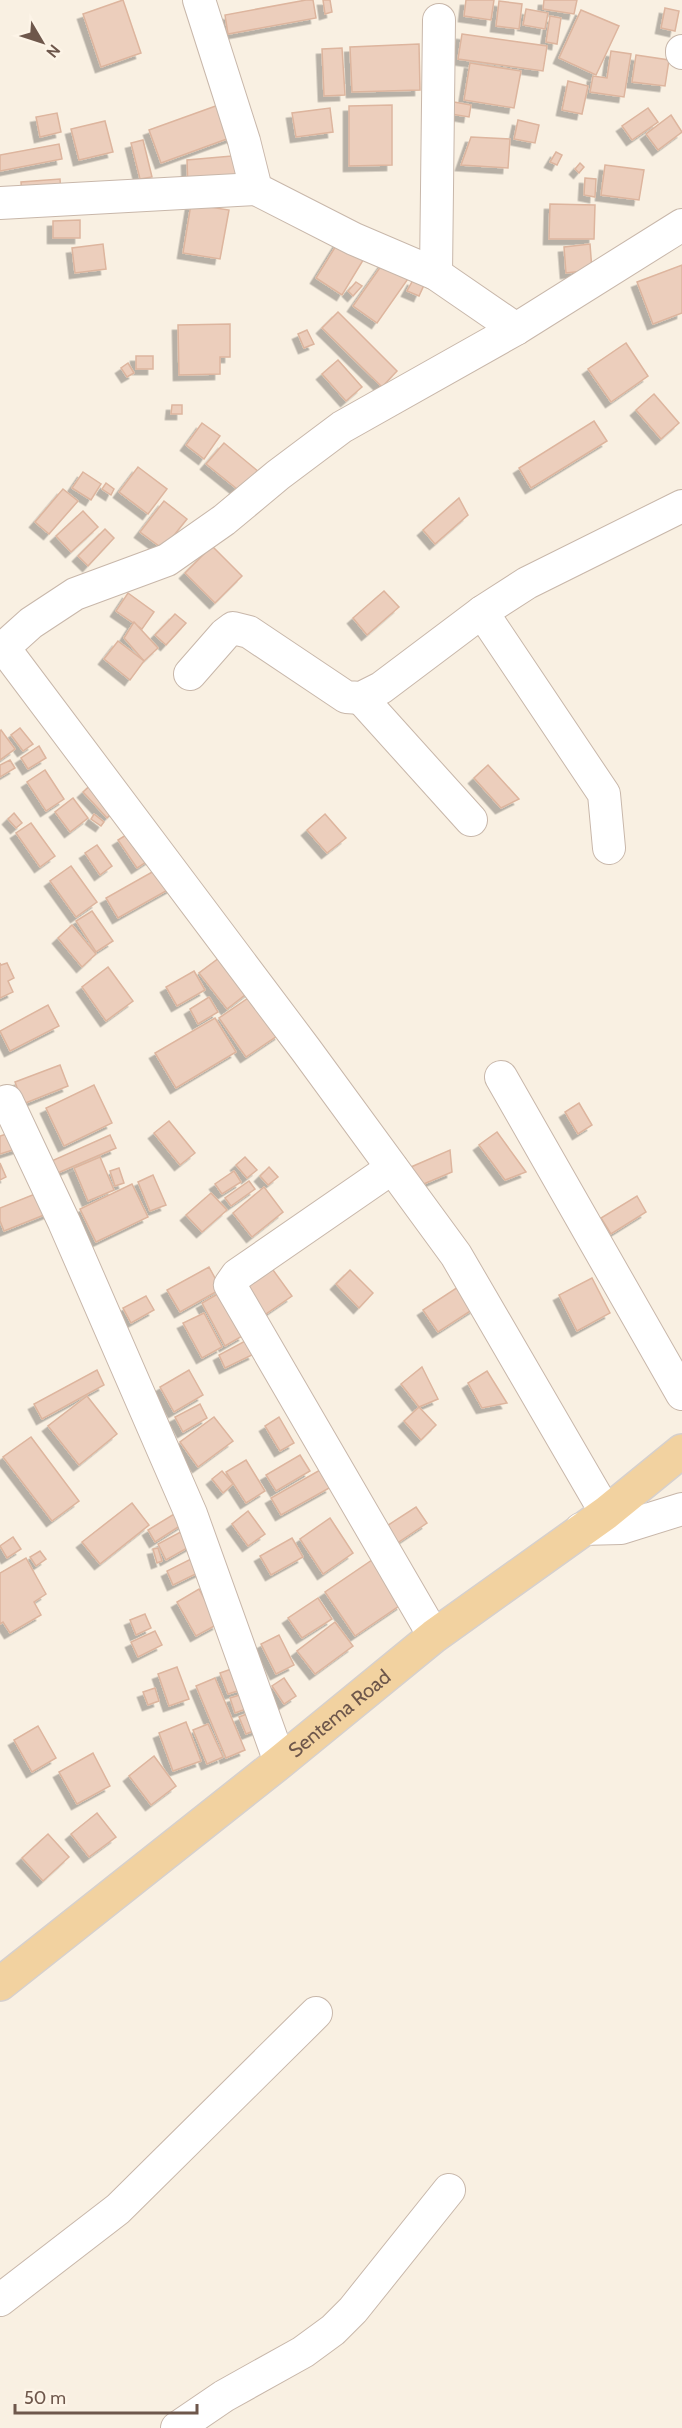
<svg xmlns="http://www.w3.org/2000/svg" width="682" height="2428" font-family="Cabin,sans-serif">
<defs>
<filter id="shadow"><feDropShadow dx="-5.5" dy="5.5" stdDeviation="0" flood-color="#0004"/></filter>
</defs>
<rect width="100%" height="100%" fill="#f9f0e2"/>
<!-- building -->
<g fill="#eccebc" stroke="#ddb59e" stroke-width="1.5" filter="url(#shadow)">
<path d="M123 0 141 53 101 67 83 14Z"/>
<path d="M306 0H313L316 18 228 34 225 15Z"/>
<path d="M323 0H330L332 12 325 14Z"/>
<path d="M466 0H494L491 20 464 16Z"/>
<path d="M544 0H577L574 14 543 9Z"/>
<path d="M499 1 522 4 519 29 496 26Z"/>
<path d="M665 8 679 11 675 31 661 28Z"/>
<path d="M526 9 548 13 545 29 523 25Z"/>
<path d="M581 10 619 26 596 75 559 58Z"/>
<path d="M550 16 561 18 557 44 546 42Z"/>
<path d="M462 34 547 46 543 71 458 59Z"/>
<path d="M419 44 420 90 352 92 350 47Z"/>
<path d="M342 48 345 95 324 96 322 49Z"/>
<path d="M611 51 631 54 624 97 590 92 593 76 607 78Z"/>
<path d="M636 55 669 60 665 86 632 82Z"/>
<path d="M470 63 521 71 514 108 464 100Z"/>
<path d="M568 81 588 86 582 114 562 110Z"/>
<path d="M454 102 471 105 469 117 451 114Z"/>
<path d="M224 103 235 136 161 163 149 130Z"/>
<path d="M392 105V165L349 166V106Z"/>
<path d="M330 108 333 132 296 137 292 113Z"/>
<path d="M648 108 658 122 632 140 622 126Z"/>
<path d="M57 113 61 132 40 137 36 117Z"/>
<path d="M671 115 682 132 658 150 646 134Z"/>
<path d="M518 120 539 125 535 143 514 139Z"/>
<path d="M105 121 113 152 79 160 71 129Z"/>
<path d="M471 137 510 139 508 168 461 165Z"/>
<path d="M143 140 152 177 140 179 131 143Z"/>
<path d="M59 144 62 159 0 171V155Z"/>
<path d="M556 152 562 155 557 165 550 162Z"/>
<path d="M243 155 245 184 188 189 187 160Z"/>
<path d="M580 163 584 167 579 173 575 169Z"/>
<path d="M605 165 644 170 639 200 601 195Z"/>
<path d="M585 178 596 179 595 197 584 195Z"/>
<path d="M60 179 61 193 22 196 21 182Z"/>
<path d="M191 204 229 210 220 259 183 253Z"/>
<path d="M550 204 595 205 594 239H549Z"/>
<path d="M80 220V238H53V221Z"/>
<path d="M339 241 365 257 342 295 316 278Z"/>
<path d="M103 244 106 269 75 273 72 248Z"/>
<path d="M590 244 592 270 566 273 564 247Z"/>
<path d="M386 259 410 276 377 323 353 306Z"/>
<path d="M682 265V313L653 324 637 282Z"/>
<path d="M413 280 424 285 419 296 407 291Z"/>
<path d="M356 282 362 286 353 296 348 291Z"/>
<path d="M338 312 397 371 382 387 322 328Z"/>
<path d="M230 324V357H220V374L179 375 178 325Z"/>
<path d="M307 330 314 344 304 348 298 334Z"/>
<path d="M626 343 648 376 611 402 588 369Z"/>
<rect x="136" y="356" width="17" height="13"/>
<path d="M338 360 362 387 346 401 322 374Z"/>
<path d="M128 363 134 373 127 377 121 368Z"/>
<path d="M654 394 679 423 661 439 636 410Z"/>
<path d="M172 405H182V414H171Z"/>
<path d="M594 421 607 441 531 488 519 468Z"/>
<path d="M202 423 220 436 204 459 186 445Z"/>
<path d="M224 443 259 472 242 493 206 464Z"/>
<path d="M138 467 167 489 148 514 119 492Z"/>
<path d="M83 472 101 484 91 500 72 488Z"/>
<path d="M106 483 114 489 111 495 102 489Z"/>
<path d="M63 489 78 501 49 534 35 522Z"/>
<path d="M459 498 468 515 435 544 423 530Z"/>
<path d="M164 501 187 519 163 549 140 532Z"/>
<path d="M83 511 98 527 71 552 56 536Z"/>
<path d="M105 529 114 538 88 566 78 556Z"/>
<path d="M212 546 242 576 215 603 185 573Z"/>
<path d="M384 591 399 607 367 635 353 618Z"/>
<path d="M128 593 154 612 142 629 116 611Z"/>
<path d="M175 614 186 623 166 645 155 635Z"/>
<path d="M134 622 158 648 144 661 124 638Z"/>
<path d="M118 641 144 661 130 680 104 659Z"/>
<path d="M20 728 33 744 23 751 11 735Z"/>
<path d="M1 730 15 749 0 760V731Z"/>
<path d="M39 746 46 758 28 769 21 758Z"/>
<path d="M10 760 15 768 0 777V765Z"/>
<path d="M488 765 519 799 501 808 474 778Z"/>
<path d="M45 770 64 799 46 811 27 782Z"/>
<path d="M96 780 119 806 107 818 83 792Z"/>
<path d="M73 798 88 818 70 832 55 812Z"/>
<path d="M14 813 22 823 16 828 8 819Z"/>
<path d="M94 814 104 822 101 826 91 819Z"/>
<path d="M325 814 346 838 327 853 307 830Z"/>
<path d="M31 823 55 856 40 867 16 833Z"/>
<path d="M134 830 152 858 137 868 118 840Z"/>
<path d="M97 845 112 866 100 875 85 853Z"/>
<path d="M71 866 97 902 76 917 50 881Z"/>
<path d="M161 867 173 887 118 918 106 898Z"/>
<path d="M92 911 113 941 96 952 76 921Z"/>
<path d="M72 925 96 954 82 967 58 938Z"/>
<path d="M227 952 254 988 227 1009 199 973Z"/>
<path d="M0 963 1 965 7 963 14 978 8 981 13 992 0 998Z"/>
<path d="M108 967 133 1001 106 1021 82 987Z"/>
<path d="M194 971 205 990 177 1006 166 987Z"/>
<path d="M254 994 280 1034 246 1057 219 1018Z"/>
<path d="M209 997 218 1012 198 1024 190 1009Z"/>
<path d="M48 1005 59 1026 10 1051 0 1031Z"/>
<path d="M215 1018 236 1052 176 1088 155 1053Z"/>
<path d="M60 1065 68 1086 23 1104 15 1082Z"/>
<path d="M94 1085 112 1123 64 1146 46 1108Z"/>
<path d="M579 1103 592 1125 578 1134 565 1112Z"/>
<path d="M169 1121 195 1153 180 1165 154 1133Z"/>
<path d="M13 1132 19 1148 0 1154V1136Z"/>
<path d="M497 1132 526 1172 505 1180 479 1145Z"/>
<path d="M110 1135 116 1148 53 1175 47 1163Z"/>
<path d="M450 1150 452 1172 419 1186 411 1167Z"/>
<path d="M100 1157 114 1190 88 1201 74 1168Z"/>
<path d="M245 1157 257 1170 247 1178 236 1165Z"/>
<path d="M0 1163 6 1177 0 1180Z"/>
<path d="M269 1167 278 1177 268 1185 260 1176Z"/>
<path d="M119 1168 124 1183 115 1186 110 1171Z"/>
<path d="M234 1171 241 1182 222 1194 215 1184Z"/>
<path d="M153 1175 166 1205 150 1211 138 1182Z"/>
<path d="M249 1181 255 1189 231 1206 225 1198Z"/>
<path d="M132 1184 148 1217 96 1242 80 1209Z"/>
<path d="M264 1187 283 1212 252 1237 233 1213Z"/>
<path d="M45 1190 54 1211 4 1231 0 1221V1208Z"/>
<path d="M211 1193 227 1210 202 1232 186 1215Z"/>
<path d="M637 1196 646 1212 611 1234 601 1218Z"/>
<path d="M265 1259 292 1296 263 1316 236 1279Z"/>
<path d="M209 1267 221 1289 180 1312 167 1290Z"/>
<path d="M350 1270 373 1293 359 1308 336 1284Z"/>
<path d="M592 1278 610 1313 577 1331 559 1295Z"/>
<path d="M461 1285 475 1308 438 1332 423 1310Z"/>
<path d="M221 1292 244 1335 225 1346 202 1303Z"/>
<path d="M146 1296 154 1310 131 1323 123 1308Z"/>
<path d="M204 1313 222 1347 202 1358 183 1323Z"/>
<path d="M247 1340 254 1354 225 1368 219 1355Z"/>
<path d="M422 1367 438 1399 419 1407 401 1384Z"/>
<path d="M97 1370 104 1385 42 1419 34 1404Z"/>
<path d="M189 1370 203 1395 174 1412 160 1387Z"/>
<path d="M487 1371 507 1403 482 1408 468 1383Z"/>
<path d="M87 1396 117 1434 79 1465 48 1426Z"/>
<path d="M200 1404 207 1418 183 1432 175 1417Z"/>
<path d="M419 1407 436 1425 421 1440 404 1421Z"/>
<path d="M214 1417 233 1441 198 1467 180 1442Z"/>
<path d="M279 1417 294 1443 280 1451 265 1426Z"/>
<path d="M31 1437 79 1501 52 1521 3 1457Z"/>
<path d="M300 1455 310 1471 276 1491 266 1475Z"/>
<path d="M246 1460 265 1491 246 1503 226 1472Z"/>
<path d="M320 1470 331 1487 281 1515 271 1498Z"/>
<path d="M222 1471 233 1484 223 1493 212 1479Z"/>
<path d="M132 1503 149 1525 100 1564 82 1542Z"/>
<path d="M416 1507 427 1523 390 1548 379 1531Z"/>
<path d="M179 1511 186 1522 155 1542 148 1530Z"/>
<path d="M248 1511 265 1534 248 1546 232 1524Z"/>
<path d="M330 1518 353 1553 323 1574 300 1539Z"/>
<path d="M188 1528 196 1543 166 1560 158 1544Z"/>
<path d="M13 1537 21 1549 7 1558 0 1546Z"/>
<path d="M292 1538 303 1557 271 1575 260 1556Z"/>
<path d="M158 1548 162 1561 157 1563 153 1549Z"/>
<path d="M40 1551 46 1559 36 1566 30 1557Z"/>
<path d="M197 1556 204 1570 173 1585 167 1571Z"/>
<path d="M26 1558 46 1594 34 1602 41 1615 10 1633 3 1622 0 1624V1573Z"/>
<path d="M372 1560 402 1604 355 1636 325 1592Z"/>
<path d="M199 1589 218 1624 196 1636 177 1602Z"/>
<path d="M318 1598 332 1619 302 1638 288 1618Z"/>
<path d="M145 1614 151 1628 136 1635 130 1620Z"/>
<path d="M335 1622 353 1646 315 1674 297 1651Z"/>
<path d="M155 1631 162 1645 138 1657 131 1642Z"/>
<path d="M279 1635 294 1665 276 1674 261 1644Z"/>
<path d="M177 1667 189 1699 169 1706 158 1674Z"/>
<path d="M237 1667 244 1689 228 1694 220 1673Z"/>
<path d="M215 1678 245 1750 226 1758 196 1686Z"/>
<path d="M284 1678 296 1696 284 1704 272 1686Z"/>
<path d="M155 1688 159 1701 148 1705 143 1692Z"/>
<path d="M249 1692 254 1706 235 1713 230 1698Z"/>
<path d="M254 1711 261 1728 246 1734 239 1717Z"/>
<path d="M186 1722 201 1761 173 1771 159 1733Z"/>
<path d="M208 1724 223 1757 207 1764 193 1730Z"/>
<path d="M38 1726 56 1758 32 1772 14 1740Z"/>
<path d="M93 1753 110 1786 77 1804 59 1772Z"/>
<path d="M154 1756 176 1786 151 1805 129 1776Z"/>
<path d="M97 1813 116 1837 89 1857 71 1834Z"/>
<path d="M48 1834 69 1857 43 1881 22 1858Z"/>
</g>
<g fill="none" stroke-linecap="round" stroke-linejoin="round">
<!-- minor casing -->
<g stroke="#c8b7aa" stroke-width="34">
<g id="minor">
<path d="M199 0 244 141 256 189 354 239 436 274 516 329"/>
<path d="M682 51V53"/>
<path d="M0 203 256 189"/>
<path d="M436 274 439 20"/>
<path d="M482 612 604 794 609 848"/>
<path d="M4 648 306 1050 456 1255 606 1513"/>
<path d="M0 651 31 623 75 594 167 560 224 520 278 475 342 427 516 329 682 225"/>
<path d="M190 674 225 634 233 628 249 632 346 697 361 698 381 688 482 612 527 583 682 506"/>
<path d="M361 698 471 820"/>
<path d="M501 1077 682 1394"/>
<path d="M7 1101 64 1222 191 1514 280 1762"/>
<path d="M392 1168 237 1275 230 1285 434 1636"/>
<path d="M581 1529 621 1528 682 1509"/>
<path d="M0 2300 118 2209 316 2013"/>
<path d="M177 2428 224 2396 303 2352 333 2330 353 2310 449 2190"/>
</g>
</g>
<!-- major casing -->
<g stroke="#d6d0cd" stroke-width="36">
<g id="major">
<path id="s1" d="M0 1984 280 1762 434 1636 606 1513 682 1451"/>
</g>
</g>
<!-- minor -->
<use href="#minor" stroke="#fff" stroke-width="32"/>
<!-- major -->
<use href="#major" stroke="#f2d2a0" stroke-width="33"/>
</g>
<g text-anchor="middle" stroke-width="4.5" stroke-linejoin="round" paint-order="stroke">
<!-- street labels -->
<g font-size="20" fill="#6e574b" stroke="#fdf4e7">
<text dy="7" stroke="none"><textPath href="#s1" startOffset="434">Sentema Road</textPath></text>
</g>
</g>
<!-- north arrow -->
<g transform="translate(42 42) rotate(129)" stroke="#fdf4e7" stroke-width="4.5" paint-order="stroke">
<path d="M0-4.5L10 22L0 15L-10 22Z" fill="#6e574b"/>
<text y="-9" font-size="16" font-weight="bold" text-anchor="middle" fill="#6e574b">N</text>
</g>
<!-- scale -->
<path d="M15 2404v9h182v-9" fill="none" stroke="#6e574b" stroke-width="3"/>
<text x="24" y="2404" font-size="18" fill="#6e574b" stroke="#fdf4e7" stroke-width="4.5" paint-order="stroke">50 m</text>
</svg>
